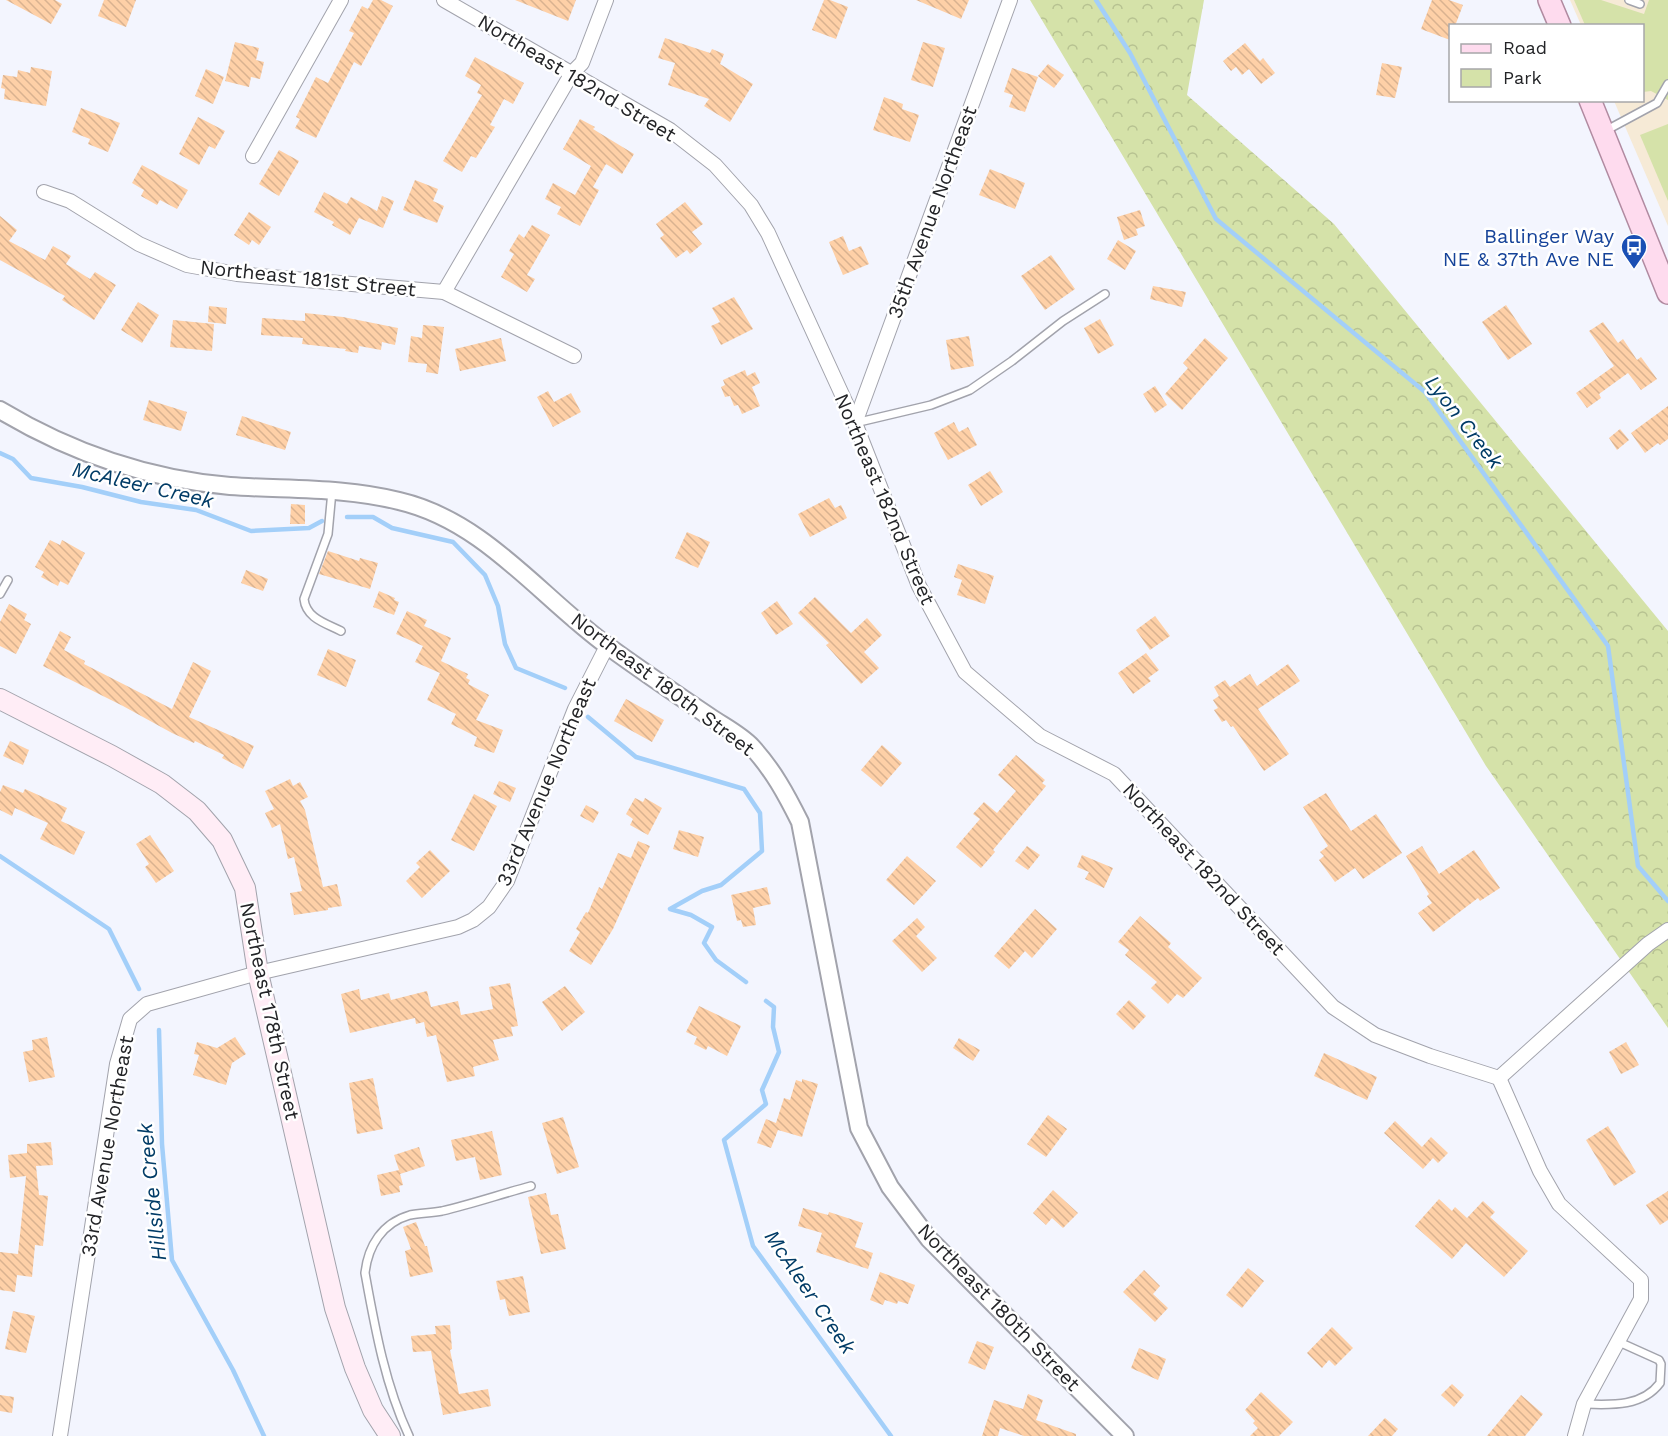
<svg xmlns="http://www.w3.org/2000/svg" width="1668" height="1436" font-family="'Work Sans',sans-serif">
<defs>
<pattern id="forest-crowns" width="20" height="18" patternUnits="userSpaceOnUse" patternTransform="scale(1.5)"><rect width="20" height="18" fill="#d5e2a9"/><path d="M2 6a3 3 0 1 1 6 0M12 15a3 3 0 1 1 6 0" fill="none" stroke="#b7c291"/></pattern>
<pattern id="building-back-hatch" width="6" height="6" patternUnits="userSpaceOnUse" patternTransform="scale(1.5)"><rect width="6" height="6" fill="#fed0a7"/><path d="M-1 5l2 2M0 0l6 6M5-1l2 2" fill="none" stroke="#d9b290"/></pattern>
</defs>
<rect width="100%" height="100%" fill="#f3f5fe"/>
<!-- education -->
<path fill="#f6ead6" d="M1570 0H1668V226L1614 101 1642 100V26L1581 25Z"/>
<!-- forest -->
<path fill="url(#forest-crowns)" d="M1030 0H1204L1187 95 1334 224 1668 631V1028L1486 766Z"/>
<!-- park -->
<g fill="#d5e2a9">
<path d="M1574 0H1601L1644 14 1649 0H1668V100L1651 91 1643 92 1642 26 1585 25Z"/>
<path d="M1668 124V201L1640 135Z"/>
</g>
<g fill="none" stroke-linecap="round" stroke-linejoin="round">
<!-- stream -->
<g stroke="#a3cff9" stroke-width="4.5">
<path d="M1096 0 1130 53 1216 219 1425 392 1608 646 1638 866 1668 901"/>
<path d="M0 453 13 459 31 478 82 487 141 502 196 510 251 531 309 528 322 521"/>
<path d="M347 517H373L392 528 453 542 485 575 498 606 505 644 516 668 565 688"/>
<path d="M588 717 636 757 744 789 760 813 762 851 721 885 702 891 670 909 691 915 712 927 704 943 716 960 746 982"/>
<path d="M0 856 109 929 139 989"/>
<path d="M766 1001 774 1007 773 1027 779 1052 762 1090 766 1104 724 1140 753 1246 891 1436"/>
<path d="M159 1030 162 1144 172 1260 233 1370 264 1436"/>
</g>
</g>
<!-- building -->
<g fill="url(#building-back-hatch)">
<path d="M6 0H55L62 4 51 24Z"/>
<path d="M104 0H136L126 27 98 16Z"/>
<path d="M373 0H381L393 6 361 66 354 62 316 138 295 128 300 119 296 117 316 77 328 83 354 33 349 31 362 6 368 9Z"/>
<path d="M515 0H576L568 21Z"/>
<path d="M824 0H830L848 7 836 39 812 30Z"/>
<path d="M916 0H969L961 19Z"/>
<path d="M1432 0H1449L1463 5 1455 26H1450V40L1421 29Z"/>
<path d="M665 38 710 53 712 49 724 54 720 64 753 84 730 122 704 106 709 99 668 85 675 63 658 58Z"/>
<path d="M235 42 259 48 256 60 264 62 260 79 251 77 249 87 225 81Z"/>
<path d="M923 42 945 48 933 87 911 80Z"/>
<path d="M1245 43 1260 61 1263 58 1275 73 1261 84 1249 69 1242 75 1236 67 1231 71 1223 61Z"/>
<path d="M475 57 524 83 513 104 504 99 490 125 495 127 476 158 471 156 462 172 443 161 482 95 477 93 481 85 465 76Z"/>
<path d="M1382 63 1402 67 1395 98 1376 95Z"/>
<path d="M1048 64 1064 75 1054 88 1038 76Z"/>
<path d="M31 67 52 71 46 106 4 99 5 89 1 88 3 75 17 77 18 70 30 73Z"/>
<path d="M1012 68 1038 77 1025 112 1009 107 1013 95 1004 92Z"/>
<path d="M206 69 224 77 213 104 195 96Z"/>
<path d="M884 97 903 104 902 109 919 115 910 142 873 130Z"/>
<path d="M81 108 120 123 108 152 88 144 90 139 72 132Z"/>
<path d="M198 117 225 131 215 149 209 146 199 165 179 154Z"/>
<path d="M580 119 595 127 593 129 634 154 622 174 606 164 593 187 599 190 580 226 557 214 561 207 545 199 553 183 575 195 591 166 563 149Z"/>
<path d="M279 150 299 161 279 196 259 184Z"/>
<path d="M142 165 188 190 177 209 160 200 157 205 141 196 144 190 132 183Z"/>
<path d="M990 169 1025 183 1015 209 979 195Z"/>
<path d="M415 180 438 189 433 201 444 206 437 223 403 210Z"/>
<path d="M324 192 347 204 351 197 377 211 382 196 394 201 383 228 359 218 350 235 332 225 334 222 314 212Z"/>
<path d="M685 202 703 224 692 232 702 244 690 254 687 250 676 258 660 238 664 235 656 224Z"/>
<path d="M1140 210 1145 226 1136 229 1138 235 1124 240 1117 217Z"/>
<path d="M249 212 271 227 259 245 252 240 249 245 234 235Z"/>
<path d="M0 216 17 230 9 241 45 260 53 246 71 256 66 264 90 279 95 272 116 285 94 320 62 300 65 296 0 260Z"/>
<path d="M532 225 550 235 527 275 535 279 527 292 501 277 514 254 509 251 519 234 524 238Z"/>
<path d="M843 236 849 251 861 246 869 264 843 275 829 242Z"/>
<path d="M1118 240 1136 251 1125 270 1107 259Z"/>
<path d="M1051 255 1075 289 1045 310 1021 276Z"/>
<path d="M1153 286 1186 292 1182 307 1150 299Z"/>
<path d="M734 297 753 329 721 345 711 326 720 322 712 308Z"/>
<path d="M138 302 159 315 142 343 121 330Z"/>
<path d="M1506 305 1532 344 1508 360 1482 322Z"/>
<path d="M209 306 227 308 226 324 208 322Z"/>
<path d="M305 313 343 317 398 328 395 345 382 342 381 350 359 346 358 353 345 351 346 349 302 344 303 338 261 335 262 318 305 321Z"/>
<path d="M1100 319 1114 345 1098 354 1084 328Z"/>
<path d="M173 320 214 324 212 351 170 347Z"/>
<path d="M1603 322 1618 343 1623 339 1637 360 1641 357 1657 379 1641 390 1628 373 1599 394 1601 398 1587 408 1576 393 1614 366 1589 331Z"/>
<path d="M423 325 444 327 438 374 426 372 427 364 408 362 411 336 422 338Z"/>
<path d="M969 336 974 366 951 370 946 340Z"/>
<path d="M501 338 506 361 460 371 455 349Z"/>
<path d="M1205 338 1228 358 1182 410 1165 394 1188 368 1183 363Z"/>
<path d="M745 370 747 376 755 372 760 383 752 387 760 406 742 414 738 405 734 406 730 396 725 397 721 387 725 385 723 380Z"/>
<path d="M1155 386 1167 405 1155 413 1143 394Z"/>
<path d="M548 391 554 402 571 393 581 412 553 427 537 397Z"/>
<path d="M149 400 187 412 181 431 143 420Z"/>
<path d="M1668 406V439L1660 445 1658 443 1645 453 1631 433Z"/>
<path d="M242 416 291 432 285 450 236 435Z"/>
<path d="M954 422 959 432 968 427 977 445 948 460 934 433Z"/>
<path d="M1620 429 1629 440 1617 450 1609 438Z"/>
<path d="M990 471 1003 492 981 506 968 485Z"/>
<path d="M829 498 835 508 841 505 847 518 810 537 798 514Z"/>
<path d="M291 504 305 505V524H290Z"/>
<path d="M687 532 710 542 698 568 675 558Z"/>
<path d="M50 540 60 545 62 540 85 553 68 585 60 581 58 586 41 577 44 572 35 567Z"/>
<path d="M328 551 359 561 360 558 378 563 370 589 319 574Z"/>
<path d="M958 564 994 576 985 604 957 595 962 580 954 577Z"/>
<path d="M246 570 268 579 263 591 241 583Z"/>
<path d="M379 591 395 598 394 600 399 602 394 615 373 607Z"/>
<path d="M815 597 851 633 867 618 882 635 864 652 879 668 861 684 826 645 829 643 798 613Z"/>
<path d="M777 601 793 624 776 635 761 613Z"/>
<path d="M9 604 27 614 24 620 31 624 16 654 0 646V622Z"/>
<path d="M407 611 427 620 424 626 451 638 441 661 468 674 466 678 470 680 468 684 489 695 476 720 503 730 494 753 474 746 477 737 451 724 456 714 427 700 440 673 415 662 423 646 396 634Z"/>
<path d="M1155 616 1170 636 1150 650 1136 630Z"/>
<path d="M60 631 71 637 64 650 85 661 84 664 172 709 193 662 211 671 189 717 254 746 243 769 222 758 224 755 195 741 194 743 172 733 123 706 43 666Z"/>
<path d="M328 649 356 660 346 687 317 675Z"/>
<path d="M1146 653 1159 670 1148 678 1151 681 1133 694 1118 673Z"/>
<path d="M1288 664 1300 681 1258 709 1289 754 1264 771 1233 726 1231 727 1226 720 1222 722 1214 710 1218 708 1213 700 1219 696 1214 687 1225 680 1230 687 1250 674 1257 686Z"/>
<path d="M626 699 664 720 652 742 614 721Z"/>
<path d="M10 741 29 750 23 765 3 756Z"/>
<path d="M882 745 902 763 881 787 861 770Z"/>
<path d="M1016 755 1045 780 1042 783 1046 786 993 850 995 852 981 868 956 847 980 819 973 814 984 802 997 813 1016 791 998 775Z"/>
<path d="M290 779 293 786 300 782 308 797 300 801 305 810 323 887 337 884 342 906 328 908V910L294 915 290 893 302 891 294 857 288 859 280 824 272 828 265 813 274 809 265 791Z"/>
<path d="M499 781 516 788 510 802 493 794Z"/>
<path d="M3 785 23 793 25 789 67 808 61 821 85 832 74 855 40 839 48 823 15 808 12 816 0 810V792Z"/>
<path d="M1326 793 1351 831 1376 814 1402 853 1363 879 1355 868 1335 882 1319 860 1324 856 1320 852 1328 846 1303 807Z"/>
<path d="M474 794 497 806 474 851 451 840Z"/>
<path d="M635 798 643 802 645 798 662 808 648 835 630 825 633 819 626 814Z"/>
<path d="M586 805 599 812 593 823 580 816Z"/>
<path d="M679 830 704 837 698 857 673 849Z"/>
<path d="M150 835 174 871 156 883 145 867 149 864 136 844Z"/>
<path d="M638 841 650 846 613 929 591 965 569 951 580 932 576 929 586 912 588 913 599 887 602 889 618 853 631 858Z"/>
<path d="M1027 846 1040 855 1028 870 1015 861Z"/>
<path d="M1422 846 1439 874 1474 850 1500 888 1480 901 1478 898 1433 932 1418 913 1432 903 1427 896 1429 894 1406 856Z"/>
<path d="M430 850 450 871 422 898 406 881 420 867 416 863Z"/>
<path d="M1082 855 1113 868 1104 888 1085 879 1089 872 1077 867Z"/>
<path d="M907 856 936 881 914 905 886 880Z"/>
<path d="M767 887 771 904 753 908 756 925 743 927 741 920 737 921 731 895Z"/>
<path d="M1035 909 1057 929 1032 958 1025 951 1009 969 994 956Z"/>
<path d="M1140 916 1171 943 1168 947 1202 978 1183 998 1177 994 1168 1004 1151 988 1157 982 1125 955 1129 950 1118 942Z"/>
<path d="M917 918 925 927 916 936 937 958 922 972 892 941Z"/>
<path d="M510 983 518 1026 511 1027 513 1036 493 1040 499 1060 473 1067 475 1076 447 1082 436 1035 427 1037 424 1022 416 1024 415 1018 350 1033 341 994 359 989 361 1000 389 993 391 1000 427 991 431 1007 458 1001 461 1015 493 1009 489 987Z"/>
<path d="M565 986 585 1012 562 1031 542 1002Z"/>
<path d="M1129 1000 1146 1016 1133 1030 1116 1014Z"/>
<path d="M699 1006 741 1026 727 1056 708 1046 706 1050 694 1044 697 1037 686 1032Z"/>
<path d="M47 1037 55 1077 29 1082 23 1052 33 1050 32 1040Z"/>
<path d="M235 1037 246 1054 232 1063 226 1085 193 1075 199 1055 194 1054 197 1042 217 1048Z"/>
<path d="M959 1038 980 1050 973 1061 953 1048Z"/>
<path d="M1626 1042 1639 1065 1621 1074 1609 1052Z"/>
<path d="M1324 1053 1377 1077 1367 1100 1314 1076Z"/>
<path d="M373 1078 383 1129 357 1134 349 1083Z"/>
<path d="M802 1079 818 1084 802 1137 778 1130 771 1148 757 1143 766 1119 776 1123 784 1098 790 1100 796 1080 802 1082Z"/>
<path d="M1048 1115 1067 1129 1046 1157 1027 1144Z"/>
<path d="M563 1117 579 1167 557 1174 542 1123Z"/>
<path d="M1395 1121 1422 1147 1431 1137 1448 1153 1438 1163 1433 1158 1423 1169 1384 1133Z"/>
<path d="M1608 1126 1636 1172 1614 1186 1586 1140Z"/>
<path d="M492 1131 502 1175 480 1180 475 1157 456 1161 451 1140Z"/>
<path d="M51 1142 53 1165 36 1166 39 1195 48 1196 43 1246 35 1245 32 1277 17 1275 15 1292 0 1290V1252L18 1254 26 1176 10 1178 8 1155 27 1153V1144Z"/>
<path d="M419 1147 425 1166 400 1174 403 1185 399 1186 400 1192 381 1196 377 1175 399 1170 394 1155Z"/>
<path d="M1053 1190 1078 1213 1063 1228 1052 1218 1046 1225 1033 1213Z"/>
<path d="M1668 1191V1220L1660 1225 1646 1205Z"/>
<path d="M546 1193 551 1215 558 1214 566 1249 541 1254 528 1197Z"/>
<path d="M1439 1199 1452 1211 1455 1207 1467 1218 1483 1201 1495 1212 1490 1217 1528 1251 1504 1277 1466 1243 1452 1259 1415 1226Z"/>
<path d="M803 1208 828 1215 829 1212 863 1223 855 1247 873 1253 868 1269 816 1252 822 1233 798 1226Z"/>
<path d="M416 1222 425 1246H427L433 1272 410 1277 405 1251 411 1249 403 1227Z"/>
<path d="M1248 1268 1264 1281 1242 1308 1226 1295Z"/>
<path d="M1144 1270 1160 1286 1153 1294 1168 1308 1155 1322 1123 1292Z"/>
<path d="M880 1272 915 1285 908 1304 898 1301 897 1304 885 1300 883 1305 870 1300Z"/>
<path d="M523 1276 530 1312 509 1316 505 1299 500 1300 496 1281Z"/>
<path d="M13 1311 35 1316 26 1353 5 1349Z"/>
<path d="M450 1325 452 1349 450 1350 459 1394 488 1389 491 1406 443 1415 431 1351 413 1352 411 1336 436 1334 435 1326Z"/>
<path d="M1332 1327 1353 1348 1335 1366 1329 1360 1322 1368 1307 1353Z"/>
<path d="M977 1341 994 1347 985 1370 968 1363Z"/>
<path d="M1139 1348 1166 1359 1158 1380 1131 1368Z"/>
<path d="M1452 1384 1464 1395 1454 1407 1441 1395Z"/>
<path d="M1261 1392 1293 1422 1279 1436H1250L1258 1428 1253 1423 1255 1421 1245 1410Z"/>
<path d="M1028 1394 1043 1400 1036 1420 1076 1434V1436H1024L1000 1428 998 1436H982L994 1400 1023 1409Z"/>
<path d="M0 1395 14 1397 12 1413 0 1411Z"/>
<path d="M1521 1395 1543 1414 1525 1436H1487Z"/>
<path d="M1385 1418 1398 1429 1392 1436H1368Z"/>
</g>
<g fill="none" stroke-linecap="round" stroke-linejoin="round">
<!-- service casing -->
<g stroke="#a2a3ac" stroke-width="10">
<g id="service">
<path d="M1629 0 1640 4"/>
<path d="M1605 131 1657 103 1668 84"/>
<path d="M855 423 931 405 970 390 1012 361 1063 321 1105 294"/>
<path d="M332 491 328 534 304 599C306 618 325 623 341 631"/>
<path d="M0 594 8 580"/>
<path d="M1584 1404C1611 1405 1642 1407 1660 1383L1661 1364 1659 1360 1619 1342"/>
<path d="M409 1436C385 1385 375 1328 365 1273 368 1246 382 1223 410 1215 420 1213 431 1213 442 1211 472 1204 501 1194 531 1186"/>
</g>
</g>
<!-- minor casing -->
<g stroke="#a2a3ac" stroke-width="16">
<g id="minor">
<path d="M444 0 670 130 715 165 751 205 768 233 855 423 919 586 965 672 1040 736 1114 774 1333 1007 1375 1035 1430 1056 1499 1078"/>
<path d="M253 156 341 0"/>
<path d="M44 192 70 201 139 244 187 265 237 274 444 292 574 356"/>
<path d="M444 292 572 73 582 63 606 0"/>
<path d="M855 423 1010 0"/>
<path d="M1499 1078 1540 1171 1559 1204 1641 1280V1299L1584 1404 1575 1436"/>
<path d="M1499 1078 1648 944 1668 930"/>
<path d="M60 1436 117 1064 130 1019 147 1004 258 973 458 927 473 920 489 907 507 881 575 709 607 646"/>
</g>
</g>
<!-- tertiary casing -->
<g stroke="#a2a3ac" stroke-width="20">
<path id="tertiary" d="M0 410C70 452 149 479 230 486 287 490 344 487 399 501 485 521 540 597 609 647 642 671 676 694 710 717 723 726 741 735 752 747 773 770 786 794 800 822L859 1128 890 1187 929 1239 1125 1436"/>
</g>
<!-- secondary casing -->
<g stroke="#a2a3ac" stroke-width="22">
<path id="secondary" d="M0 699 112 756 162 784 197 811 222 840 245 888 258 973 335 1308 355 1368 373 1410 390 1436"/>
</g>
<!-- primary casing -->
<g stroke="#b18ba1" stroke-width="24">
<g id="primary">
<path d="M1549 0 1560 26"/>
<path d="M1590 100 1668 293"/>
</g>
</g>
<!-- service -->
<use href="#service" stroke="#fff" stroke-width="7"/>
<!-- minor -->
<use href="#minor" stroke="#fff" stroke-width="14"/>
<!-- tertiary -->
<use href="#tertiary" stroke="#fff" stroke-width="16"/>
<!-- secondary -->
<use href="#secondary" stroke="#ffedf6" stroke-width="20"/>
<!-- primary -->
<use href="#primary" stroke="#fedbee" stroke-width="21"/>
</g>
<!-- icons -->
<defs>
<g id="bus-pin" transform="scale(1.35)"><path d="M0 17L-7.5 6A9.5 9.5 0 1 1 7.5 6Z" fill="#1a4fb4" stroke="#fff"/><path d="M-5-6H5V4H4V6H2V4H-2V6H-4V4H-5ZM-3.5-4V0h7V-4ZM-3.5 1.2v1.5H-2V1.2ZM2 1.2v1.5H3.5V1.2Z" fill="#fff"/></g>
</defs>
<g fill-rule="evenodd">
<use href="#bus-pin" x="1634" y="247"/>
</g>
<g text-anchor="middle" stroke-width="5" stroke-linejoin="round" paint-order="stroke">
<!-- street labels -->
<g font-size="20" fill="#232427" stroke="#fff">
<text transform="translate(577 78) rotate(31)" y="7">Northeast 182nd Street</text>
<text transform="translate(932 212) rotate(-70)" y="7">35th Avenue Northeast</text>
<text transform="translate(308 278) rotate(6)" y="7">Northeast 181st Street</text>
<text transform="translate(885 499) rotate(67)" y="7">Northeast 182nd Street</text>
<text transform="translate(663 684) rotate(37)" y="7">Northeast 180th Street</text>
<text transform="translate(546 782) rotate(-67)" y="7">33rd Avenue Northeast</text>
<text transform="translate(1204 869) rotate(47)" y="7">Northeast 182nd Street</text>
<text transform="translate(270 1011) rotate(78)" y="7">Northeast 178th Street</text>
<text transform="translate(107 1146) rotate(-80)" y="7">33rd Avenue Northeast</text>
<text transform="translate(999 1307) rotate(46)" y="7">Northeast 180th Street</text>
</g>
<!-- transit labels -->
<g font-size="20" fill="#164399" stroke="#fff" text-anchor="end">
<text x="1614" y="243">Ballinger Way<tspan x="1614" dy="23">NE &amp; 37th Ave NE</tspan></text>
</g>
<!-- water labels -->
<g font-size="21" font-style="italic" fill="#003b66" stroke="#fff">
<text transform="translate(1464 422) rotate(52)" y="7">Lyon Creek</text>
<text transform="translate(143 485) rotate(13)" y="7">McAleer Creek</text>
<text transform="translate(152 1192) rotate(-96)" y="7">Hillside Creek</text>
<text transform="translate(810 1292) rotate(56)" y="7">McAleer Creek</text>
</g>
</g>
<!-- legend -->
<rect x="1449" y="24" width="195" height="78" fill="#ffffff" stroke="#a7a7a9" stroke-width="1.5"/>
<rect x="1461" y="44" width="30" height="9" fill="#fedbee" stroke="#a7a7a9" stroke-width="1.5"/>
<text x="1503" y="54" font-size="18" fill="#232427">Road</text>
<rect x="1461" y="69" width="30" height="18" fill="#d5e2a9" stroke="#a7a7a9" stroke-width="1.5"/>
<text x="1503" y="84" font-size="18" fill="#232427">Park</text>
</svg>
